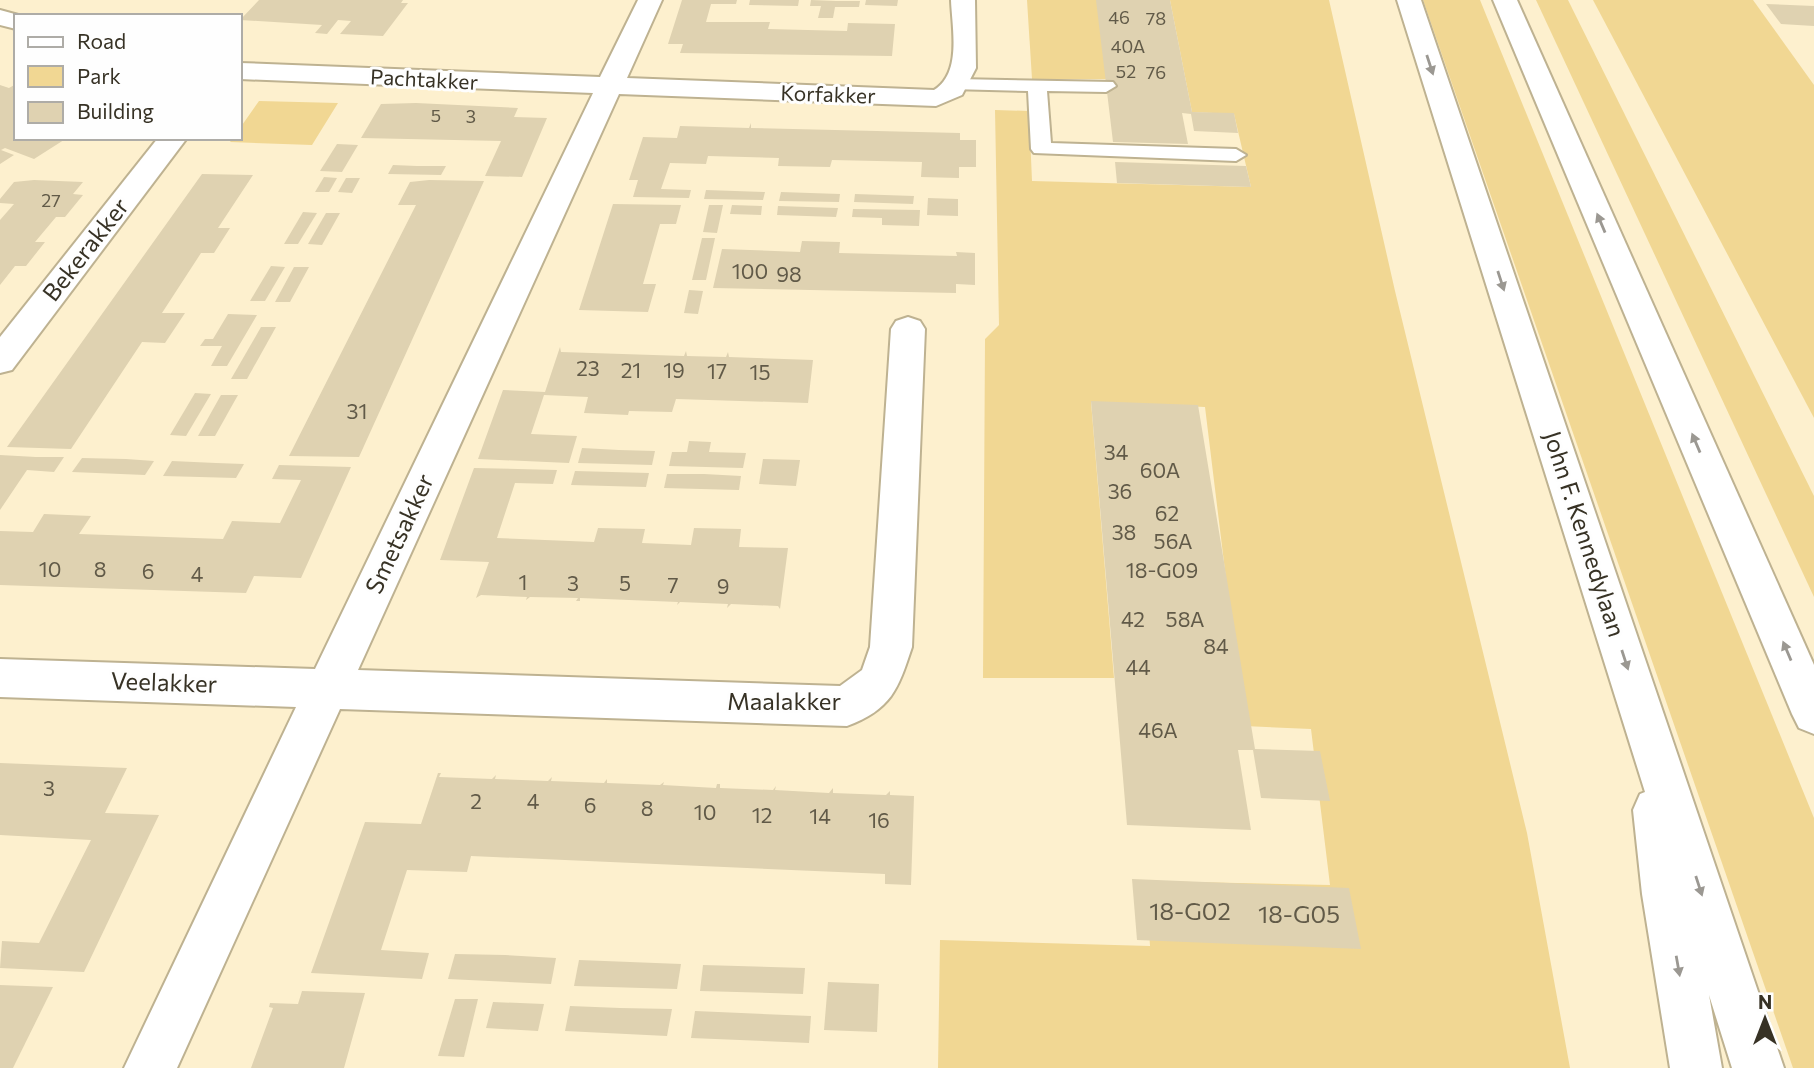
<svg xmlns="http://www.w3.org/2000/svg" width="1814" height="1068" font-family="Commissioner,sans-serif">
<rect width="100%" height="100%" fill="#fdf0ce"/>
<!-- green -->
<g fill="#f1d793">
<path d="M1027 0H1097L1110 79H1032Z"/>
<path d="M1170 0H1329L1395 291 1527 833 1570 1068H938L940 940 1150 946 1146 881 1330 885 1311 729 1244 726 1205 407 1091 402 1114 678H983L985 339 999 325 995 110 1029 111 1032 181 1251 187 1234 114 1192 112Z"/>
<path d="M1423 0H1480L1814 818V1068H1793Z"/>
<path d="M1536 0H1568L1814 496V597Z"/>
<path d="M1593 0H1753L1814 85V418Z"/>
<path d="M259 101 338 103 312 145 230 142 233 138H240V128Z"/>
</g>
<!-- building -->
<g fill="#dfd2b1">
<path d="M259 0H403L401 3H408L383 36 340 34 351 21 338 20 327 34 315 33 322 25 240 20Z"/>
<path d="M682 0H737L736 4H711L706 22H770L768 29 847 31 848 23 895 24 892 56 680 53 683 44H668Z"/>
<path d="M750 0H799L798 6 749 5Z"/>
<path d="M811 0 836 1H860L859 7H835L833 18H818L821 6H810Z"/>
<path d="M866 0H898L897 6 865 5Z"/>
<path d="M1096 0H1170L1192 112 1234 113 1238 133 1194 131 1191 114 1182 113 1188 144 1113 142Z"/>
<path d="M1766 4 1814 6V26L1781 24Z"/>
<path d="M16 84V138H67L34 159 5 148 1 150 14 155 0 164V85L9 88Z"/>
<path d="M416 103 518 108 514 117 547 118 522 177 485 176 501 141 361 138 381 104Z"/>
<path d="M751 123V128L960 133V140H976V167H959V178L921 177 922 162 832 160 830 167 778 166 779 158 708 156 706 164 670 163 661 189 691 190 689 198 633 197 638 180H629L643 137 677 138 680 126 749 128Z"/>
<path d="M337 144 358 145 342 172 320 171Z"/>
<path d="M1115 162 1246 166 1251 187 1117 183Z"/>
<path d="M393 165 417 166H446L441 175 388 174Z"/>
<path d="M202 174 253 175 218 228H230L214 253H201L162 313H185L165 343 142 342 71 449 7 447Z"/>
<path d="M324 177 337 178 329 192H315Z"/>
<path d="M346 178H360L352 193 338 192Z"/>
<path d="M34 180 83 182 73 194 83 195 65 217H56L35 242H45L26 266H15L0 285V220L14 204 0 203V199L14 182Z"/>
<path d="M429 180 484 181 359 457 289 456 416 205H398L410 182Z"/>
<path d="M706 190 735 191 765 192 763 200 704 199Z"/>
<path d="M781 192 810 193 840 194 839 202 779 201Z"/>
<path d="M855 194 914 196 913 204 854 202Z"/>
<path d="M928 198 958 199V216L927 215Z"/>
<path d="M613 204 681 205 676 224H660L643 284H656L648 312 579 310Z"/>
<path d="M709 205H723L717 233 703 232Z"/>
<path d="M732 205 762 206 761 215 730 214Z"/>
<path d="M778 206 838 208 836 217 777 215Z"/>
<path d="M853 209 920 210 919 226 882 225V218L852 217Z"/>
<path d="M303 212 317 213 298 244H284Z"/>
<path d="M326 213H340L322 245 308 244Z"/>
<path d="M702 238H715L706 280H692Z"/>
<path d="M802 241 840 242 839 253 957 256 956 252 975 253V285L956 284V293L713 288 722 249 800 252Z"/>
<path d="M271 266 285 267 265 301H250Z"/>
<path d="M294 267H309L290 302H275Z"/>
<path d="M689 290 703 291 698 314 684 313Z"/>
<path d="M228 314 257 315 227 366H211L222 346H200L205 339H213Z"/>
<path d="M261 327H276L247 379H231Z"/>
<path d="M560 347 561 352 684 356 686 351 687 356 726 357 728 352 729 357 813 360 808 403 676 399 672 412 629 411 628 415 584 413 588 397 544 395 531 434 577 436 569 463 478 459 503 390 545 392Z"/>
<path d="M195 393 211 394 186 436 170 435Z"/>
<path d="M221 395H238L215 436H198Z"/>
<path d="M1091 401 1198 405 1255 749 1320 751 1330 801 1261 798 1253 750H1238L1251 830 1127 825Z"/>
<path d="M689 441 711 442 709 452 746 453 743 468 669 466 672 452H687Z"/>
<path d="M582 448 619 450 655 451 652 465 578 463Z"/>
<path d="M0 455 36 457H64L54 472 27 470 0 510Z"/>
<path d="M82 458 126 459 154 461 145 475 72 472Z"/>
<path d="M763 459 800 460 796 486 759 484Z"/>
<path d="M172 461 216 463 244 464 236 478 163 476Z"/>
<path d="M279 465 351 467 301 578 254 576 246 593 0 585V531L33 532 44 514 91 516 79 534 223 539 232 521 280 523 301 480 272 479Z"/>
<path d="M474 468 557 470 553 484 515 483 497 538 594 542 598 528 645 529 642 543 691 545 694 528 741 529 739 547 788 548 780 609 778 606 731 604 727 608 728 604 680 602 677 605 678 602 580 598V601H576L578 598 530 597 526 600 527 597 481 595 476 598 489 562 440 560Z"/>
<path d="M575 471 649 473 646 487 571 485Z"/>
<path d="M667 474H704L741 476 739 490 701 489 664 488Z"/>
<path d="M0 763 127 768 105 813 159 815 84 972 0 968 2 941 39 943 91 840 0 835Z"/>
<path d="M438 773H441L439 777 492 779 496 775 495 779 548 781 552 777 551 781 604 783 607 779V783L660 785 664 782 663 785 716 788 717 784H720V788L773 790 776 786 775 790 829 793 833 788V793L886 795 890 791V795L914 796 911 885 885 884V874L471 856 467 872 407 870 381 950 429 953 422 979 311 973 365 822 421 824Z"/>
<path d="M1132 879 1349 888 1361 949 1137 940Z"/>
<path d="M455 954 505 955 556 958 551 984 448 979Z"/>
<path d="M579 960 681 964 677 989 574 986Z"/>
<path d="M703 965 805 968 803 994 700 991Z"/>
<path d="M828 982 879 984 877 1032 824 1030Z"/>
<path d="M0 985 53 987 13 1068H0Z"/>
<path d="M302 991 365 993 344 1068H251L273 1008 269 1007 270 1003 298 1004Z"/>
<path d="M455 999H478L464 1057 438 1056Z"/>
<path d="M493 1002 544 1004 538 1031 486 1028Z"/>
<path d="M570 1006 620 1008 672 1009 667 1036 565 1031Z"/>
<path d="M695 1011 811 1016 809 1043 691 1038Z"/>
</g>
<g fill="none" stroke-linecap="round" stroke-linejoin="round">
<!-- service casing -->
<g stroke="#beb291" stroke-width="4">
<path id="service" d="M957 79 1113 82 1116 86 1106 92 1047 91 1051 143 1236 149 1246 155 1236 161 1034 153 1031 149 1028 91 950 89 947 85Z"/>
</g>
<!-- minor casing -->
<g stroke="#beb291" stroke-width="4">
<g id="minor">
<path d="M638 0H662L627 78 934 90C962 73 952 28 951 0H975L976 68 962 95 936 106 619 94 358 670 840 686 862 670 870 647 891 329 896 321 908 317 920 321 925 329 912 647C898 689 892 709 847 726L340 709 177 1068H124L296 707 0 697V659L315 669 593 93 240 79V63L600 77Z"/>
<path d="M0 10 22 16H16V29L0 25Z"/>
<path d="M158 138H187L12 370 0 373V337Z"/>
</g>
</g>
<!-- primary casing -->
<g stroke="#beb291" stroke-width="4">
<g id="primary">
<path d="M1397 0H1421L1784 1068H1732L1709 995 1722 1068H1670L1642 894 1633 810 1640 794 1645 792Z"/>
<path d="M1493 0H1517L1814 665V734L1799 728 1792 714Z"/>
</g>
</g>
<!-- service -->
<use href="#service" fill="#fff" fill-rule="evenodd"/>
<!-- minor -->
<use href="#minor" fill="#fff" fill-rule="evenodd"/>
<!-- primary -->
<use href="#primary" fill="#fff" fill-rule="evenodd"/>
</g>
<!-- one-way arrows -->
<defs><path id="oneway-solid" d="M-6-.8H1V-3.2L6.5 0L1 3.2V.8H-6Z" transform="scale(1.75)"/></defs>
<g fill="#9b9892">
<use href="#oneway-solid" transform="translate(1430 65) rotate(72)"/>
<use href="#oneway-solid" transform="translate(1601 223) rotate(-113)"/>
<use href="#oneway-solid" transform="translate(1501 281) rotate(72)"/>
<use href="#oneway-solid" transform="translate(1696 443) rotate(-113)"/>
<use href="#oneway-solid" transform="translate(1787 651) rotate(-113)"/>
<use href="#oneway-solid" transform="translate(1625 660) rotate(72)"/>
<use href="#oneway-solid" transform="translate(1699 886) rotate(72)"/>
<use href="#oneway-solid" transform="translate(1678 966) rotate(80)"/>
</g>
<g text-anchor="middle" stroke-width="6" stroke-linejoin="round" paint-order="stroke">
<!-- far-number labels -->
<g font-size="18" fill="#615a48">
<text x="1119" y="24">46</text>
<text x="1156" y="25">78</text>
<text x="1128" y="53">40A</text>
<text x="1126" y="78">52</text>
<text x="1156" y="79">76</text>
<text x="436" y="122">5</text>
<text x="471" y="123">3</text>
<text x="51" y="207">27</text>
</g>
<!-- far-street labels -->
<g font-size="21" fill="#373225" stroke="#fefefe">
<text transform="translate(424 80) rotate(3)" y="7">Pachtakker</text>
<text transform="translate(828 95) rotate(2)" y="7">Korfakker</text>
</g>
<!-- number labels -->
<g font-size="21" fill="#615a48">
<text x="750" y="279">100</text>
<text x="789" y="282">98</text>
<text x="588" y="376">23</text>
<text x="631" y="378">21</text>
<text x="674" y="378">19</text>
<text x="717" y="379">17</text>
<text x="760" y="380">15</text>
<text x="357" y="419">31</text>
<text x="1116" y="460">34</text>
<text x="1160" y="478">60A</text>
<text x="1120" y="499">36</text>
<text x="1167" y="521">62</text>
<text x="1124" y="540">38</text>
<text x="1173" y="549">56A</text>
<text x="50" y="577">10</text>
<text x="100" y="577">8</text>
<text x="1162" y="578">18-G09</text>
<text x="148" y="579">6</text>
<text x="197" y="582">4</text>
<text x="523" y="590">1</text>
<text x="573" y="591">3</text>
<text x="625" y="591">5</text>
<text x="673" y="593">7</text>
<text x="723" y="594">9</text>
<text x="1133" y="627">42</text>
<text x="1185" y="627">58A</text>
<text x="1216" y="654">84</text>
<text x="1138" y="675">44</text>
<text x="1158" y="738">46A</text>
<text x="49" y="796">3</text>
<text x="476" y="809">2</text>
<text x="533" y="809">4</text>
<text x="590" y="813">6</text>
<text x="647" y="816">8</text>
<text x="705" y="820">10</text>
<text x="762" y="823">12</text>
<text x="820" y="824">14</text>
<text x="879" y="828">16</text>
</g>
<!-- street labels -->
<g font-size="24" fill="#373225" stroke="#fefefe">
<text transform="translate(86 250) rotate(-52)" y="8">Bekerakker</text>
<text transform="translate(400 534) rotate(-65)" y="8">Smetsakker</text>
<text transform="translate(1584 534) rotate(72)" y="8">John F. Kennedylaan</text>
<text transform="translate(164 683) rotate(2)" y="8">Veelakker</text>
<text x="784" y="710">Maalakker</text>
</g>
<!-- near-number labels -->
<g font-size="24" fill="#615a48">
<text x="1190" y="920">18-G02</text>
<text x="1299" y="923">18-G05</text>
</g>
</g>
<!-- legend -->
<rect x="14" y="14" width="228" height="126" fill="#fefefe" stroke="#aeaca7" stroke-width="2"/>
<rect x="28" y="37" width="35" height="10" fill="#ffffff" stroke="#aeaca7" stroke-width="2"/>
<text x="77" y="49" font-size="21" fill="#373225">Road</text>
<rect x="28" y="66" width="35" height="21" fill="#f1d793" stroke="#aeaca7" stroke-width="2"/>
<text x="77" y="84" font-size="21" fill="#373225">Park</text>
<rect x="28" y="102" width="35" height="21" fill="#dfd2b1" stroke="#aeaca7" stroke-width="2"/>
<text x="77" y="119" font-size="21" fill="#373225">Building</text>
<!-- north arrow -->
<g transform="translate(1765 1019)" stroke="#fefefe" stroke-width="5" paint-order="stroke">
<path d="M0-5L12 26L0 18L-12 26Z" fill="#373225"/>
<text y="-10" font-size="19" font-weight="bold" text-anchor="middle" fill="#373225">N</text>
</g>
</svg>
